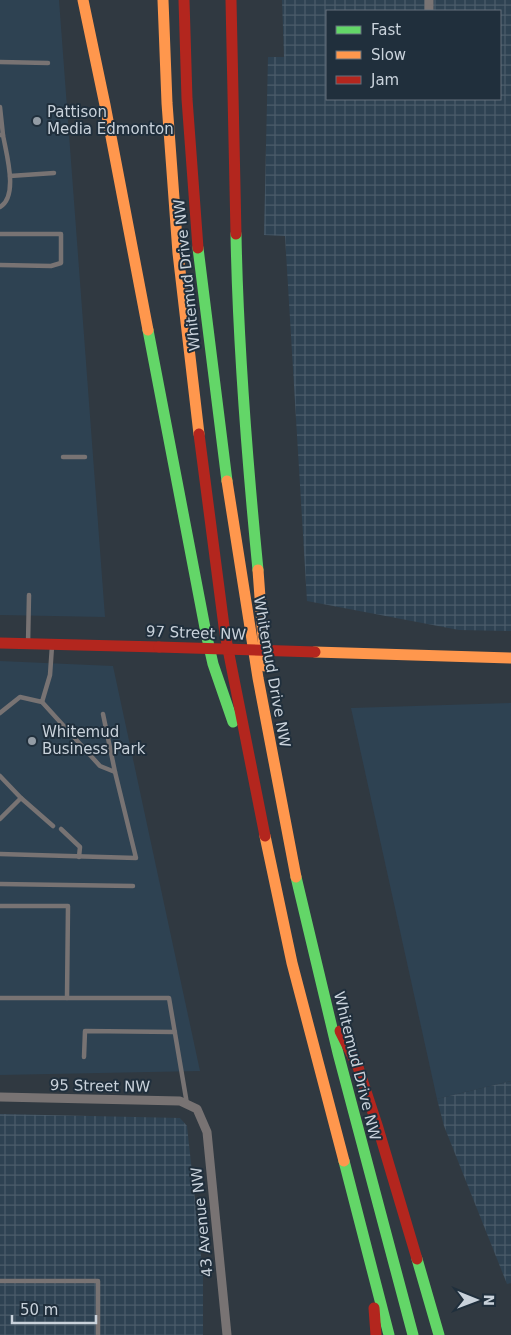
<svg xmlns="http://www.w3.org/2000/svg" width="511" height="1335" font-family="'DejaVu Sans',sans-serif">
<defs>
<pattern id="industrial-grid" width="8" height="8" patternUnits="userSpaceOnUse" patternTransform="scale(1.25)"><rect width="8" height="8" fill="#2e4252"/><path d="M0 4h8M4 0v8" fill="none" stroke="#4b5c6a"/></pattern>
</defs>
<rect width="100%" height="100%" fill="#303941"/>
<!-- built -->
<g fill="#2e4252">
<path d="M0 0H59L105 617 0 615Z"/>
<path d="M0 661 113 666 200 1071 0 1075Z"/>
<path d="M511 703V1081L437 1099 351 708Z"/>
</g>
<!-- industrial -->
<g fill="url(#industrial-grid)" fill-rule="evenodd">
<path d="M282 0H511V631L459 630 307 601 285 236 264 235 268 57H284ZM327 11H500V99H327Z"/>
<path d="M511 1081V1283L507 1284 444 1126 437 1099Z"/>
<path d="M0 1114 180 1118 187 1126 203 1274V1335H0Z"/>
</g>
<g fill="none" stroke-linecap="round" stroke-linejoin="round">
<!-- lane -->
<g stroke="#787373" stroke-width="4.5">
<path d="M0 62 48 63"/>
<path d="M0 107 3 135"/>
<path d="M0 135H3C6 153 19 196 0 207"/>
<path d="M10 176 54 173"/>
<path d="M0 234H61V263L51 266 0 265"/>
<path d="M63 457H85"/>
<path d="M28 644 29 595"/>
<path d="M42 702 100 766 115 772"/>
<path d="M0 713 20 697 42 702 50 675 52 646"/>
<path d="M0 776 21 798"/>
<path d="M0 819 21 798 53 826"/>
<path d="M61 829 80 847 79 857"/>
<path d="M0 854 136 858 115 772 103 714"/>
<path d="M0 884 133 886"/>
<path d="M0 906H68L67 998H0"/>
<path d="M67 998H169L187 1104"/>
<path d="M84 1057 85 1031 175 1032"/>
<path d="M0 1281H98V1335"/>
</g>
<!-- street -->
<g stroke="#787373" stroke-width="9">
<path d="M429 11V0"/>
<path d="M0 1097 180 1101 197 1109 207 1132 227 1335"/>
</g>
<!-- fast -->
<g stroke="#63d668" stroke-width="11">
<path d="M236 234C238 346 247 458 258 570"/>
<path d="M198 248 227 481"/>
<path d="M148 330 206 633 213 664 233 722"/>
<path d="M296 877 338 1053 413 1335"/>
<path d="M344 1161 389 1335"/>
<path d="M417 1259 439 1335"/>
</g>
<!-- slow -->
<g stroke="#ff974d" stroke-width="11">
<path d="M83 0 105 105 148 330"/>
<path d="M163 0 167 103 178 253 199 434"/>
<path d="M227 481 258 678 296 877"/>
<path d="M258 570 265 666"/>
<path d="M315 652 511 658"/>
<path d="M265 836 292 963 344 1161"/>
</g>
<!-- jam -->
<g stroke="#b3261e" stroke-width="11">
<path d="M184 0 187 99 198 248"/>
<path d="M231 0 236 234"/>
<path d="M199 434 225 634 265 836"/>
<path d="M0 643 159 647"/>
<path d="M340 1031 358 1067 378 1128 417 1259"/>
<path d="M374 1308 376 1335"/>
</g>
<!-- jam-bridge -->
<path stroke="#b3261e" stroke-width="11" d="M159 647 315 652"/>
</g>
<!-- markers -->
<g fill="#939ca5" stroke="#202f3c" stroke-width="2">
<circle cx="37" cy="121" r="5"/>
<circle cx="32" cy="741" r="5"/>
</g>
<g text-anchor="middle" stroke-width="4" stroke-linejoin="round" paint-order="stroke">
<!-- poi labels -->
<g font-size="15" fill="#c9d2db" stroke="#202f3c" text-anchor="start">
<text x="47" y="117">Pattison<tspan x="47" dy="17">Media Edmonton</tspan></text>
<text x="42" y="737">Whitemud<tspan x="42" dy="17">Business Park</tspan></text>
</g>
<!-- street labels -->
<g font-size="15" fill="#c9d2db" stroke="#202f3c">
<text transform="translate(187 275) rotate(-96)" y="5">Whitemud Drive NW</text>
<text transform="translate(196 633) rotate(2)" y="5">97 Street NW</text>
<text transform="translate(272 672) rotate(80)" y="5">Whitemud Drive NW</text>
<text transform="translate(357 1066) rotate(76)" y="5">Whitemud Drive NW</text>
<text transform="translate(100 1086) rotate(1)" y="5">95 Street NW</text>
<text transform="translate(202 1222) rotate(-96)" y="5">43 Avenue NW</text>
</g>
</g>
<!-- legend -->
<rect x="326" y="10" width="175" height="90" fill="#202f3c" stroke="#64707c"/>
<rect x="336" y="26" width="25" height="8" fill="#63d668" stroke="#64707c"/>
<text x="371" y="35" font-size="15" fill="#c9d2db">Fast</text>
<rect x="336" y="51" width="25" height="8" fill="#ff974d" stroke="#64707c"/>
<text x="371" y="60" font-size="15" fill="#c9d2db">Slow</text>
<rect x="336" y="76" width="25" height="8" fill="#b3261e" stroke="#64707c"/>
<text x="371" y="85" font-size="15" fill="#c9d2db">Jam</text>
<!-- north arrow -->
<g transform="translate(476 1300) rotate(91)" stroke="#202f3c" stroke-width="4" paint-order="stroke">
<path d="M0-4L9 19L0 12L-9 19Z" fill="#c9d2db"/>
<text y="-8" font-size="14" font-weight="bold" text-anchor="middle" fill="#c9d2db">N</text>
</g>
<!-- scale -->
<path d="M12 1315v8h84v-8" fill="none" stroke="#c9d2db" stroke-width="2.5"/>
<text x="20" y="1315" font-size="15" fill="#c9d2db" stroke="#202f3c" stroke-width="4" paint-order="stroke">50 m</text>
</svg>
